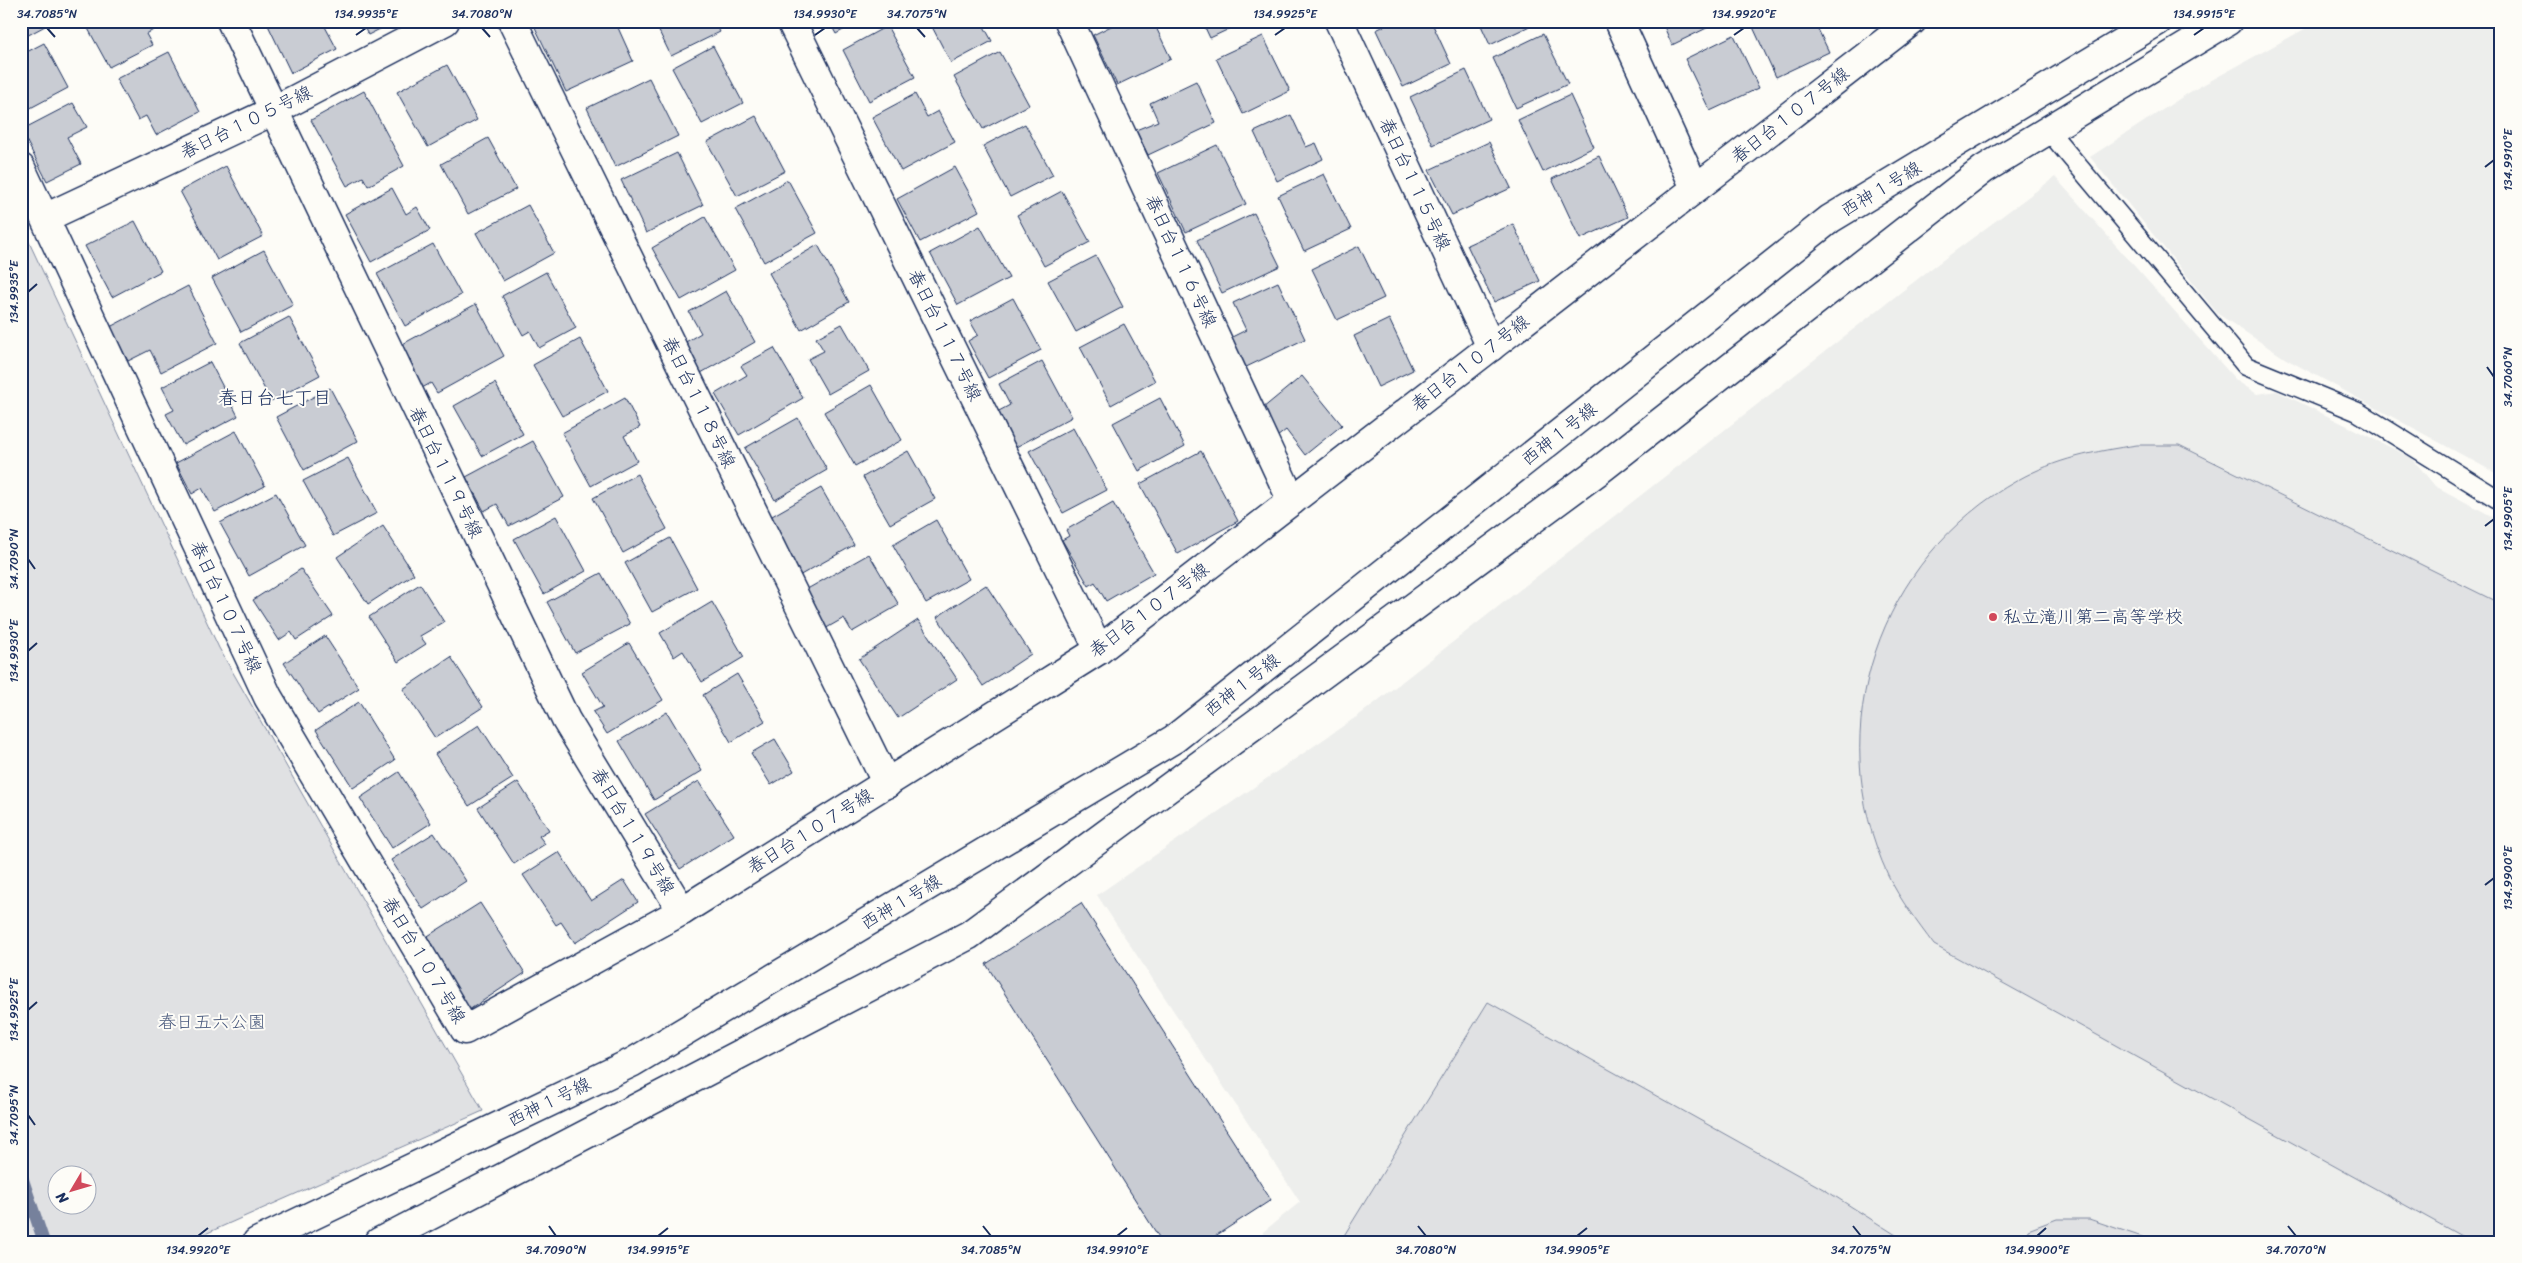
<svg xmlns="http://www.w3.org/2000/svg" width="2522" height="1263" font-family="Sriracha,'Klee One',sans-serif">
<rect width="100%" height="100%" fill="#fdfcf7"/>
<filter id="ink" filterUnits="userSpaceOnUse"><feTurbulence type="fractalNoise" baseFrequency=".02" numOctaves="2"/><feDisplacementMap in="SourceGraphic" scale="10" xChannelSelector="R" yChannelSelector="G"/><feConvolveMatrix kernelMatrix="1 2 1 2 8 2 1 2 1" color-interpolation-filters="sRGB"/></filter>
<g filter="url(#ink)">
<!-- built -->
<g fill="#edeeec">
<path d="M2319 21H2501V476L2286 359 2218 314 2090 157 2190 92Z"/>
<path d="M2055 177 2236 380 2257 394 2277 391 2412 458 2435 486 2501 521V1242H2157L2089 1219 2028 1230 2024 1242H1907L1825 1190 1423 1242H1262L1263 1232 1300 1202 1097 895 1362 713 1928 271Z"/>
</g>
<!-- green -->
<g fill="#e0e1e3" stroke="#7e88a0" fill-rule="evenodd">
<path d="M21 225 219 648 483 1111 187 1242H21ZM58 1176H88V1206H58Z"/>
<path d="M2137 445H2179L2501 604V1242H2472L1934 945C1917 922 1900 900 1888 875 1820 729 1879 558 2018 480 2055 459 2096 451 2137 445Z"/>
<path d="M1488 1002 1825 1190 1907 1242H1340Z"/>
<path d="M2057 1219H2089L2157 1242H2024L2028 1230Z"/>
</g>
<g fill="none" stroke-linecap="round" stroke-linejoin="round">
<!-- stream -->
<path stroke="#76819c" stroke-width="12" d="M21 1174 44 1242"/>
</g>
<!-- building -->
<g fill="#c9ccd3" stroke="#1b2f5e">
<path d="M21 21H43L45 26 21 39Z"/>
<path d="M89 21H163L165 24 146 34 152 45 109 67 85 23Z"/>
<path d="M266 21H322L337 49 291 73Z"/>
<path d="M361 21H396L368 35Z"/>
<path d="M532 21H615L633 61 566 92Z"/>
<path d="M654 21H714L720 32 671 56Z"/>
<path d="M829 21H859L836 34Z"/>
<path d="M929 21H981L992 41 951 63Z"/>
<path d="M1121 21H1153L1171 59 1117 85 1093 35Z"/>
<path d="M1202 21H1246L1210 38Z"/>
<path d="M1395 21H1431L1451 64 1403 87 1376 30Z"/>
<path d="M1479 21H1540L1490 45Z"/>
<path d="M1651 21H1721L1672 45 1662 22 1654 27Z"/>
<path d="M1766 21H1814L1829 52 1776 77 1753 27Z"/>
<path d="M887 26 915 77 869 101 843 50Z"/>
<path d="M1543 34 1568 84 1516 108 1493 58Z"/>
<path d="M1734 35 1759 88 1710 111 1685 59Z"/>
<path d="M1263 36 1290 91 1243 114 1216 58Z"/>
<path d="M44 43 68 88 21 113V55Z"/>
<path d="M713 46 743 103 702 124 672 68Z"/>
<path d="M169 52 200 112 156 135 146 116 138 120 116 79Z"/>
<path d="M1000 52 1029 105 983 129 954 77Z"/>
<path d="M447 65 477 120 428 147 397 92Z"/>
<path d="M1466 70 1489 119 1433 145 1410 97Z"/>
<path d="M649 78 678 136 615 167 587 108Z"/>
<path d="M1196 81 1216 123 1148 155 1136 130 1158 121 1150 103Z"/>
<path d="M364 91 404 166 368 186 363 177 347 186 311 120Z"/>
<path d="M915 94 927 117 938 111 955 142 901 171 872 117Z"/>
<path d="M1570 95 1594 147 1543 172 1518 120Z"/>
<path d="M73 103 87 127 67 137 81 164 47 181 21 130Z"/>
<path d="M1291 115 1306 147 1316 143 1323 159 1277 181 1254 132Z"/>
<path d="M756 116 785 171 737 196 707 142Z"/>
<path d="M1025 124 1053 175 1010 197 983 146Z"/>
<path d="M488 138 516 189 468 214 441 164Z"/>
<path d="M1489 142 1511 188 1452 215 1429 170Z"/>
<path d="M1217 145 1246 204 1186 232 1158 173Z"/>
<path d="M677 153 703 205 646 233 621 180Z"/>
<path d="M1599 156 1628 217 1580 239 1552 179Z"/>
<path d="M226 166 263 236 217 260 180 191Z"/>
<path d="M955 167 979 211 920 242 897 199Z"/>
<path d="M1324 174 1351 229 1304 251 1278 196Z"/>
<path d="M788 180 817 233 764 262 735 209Z"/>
<path d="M392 188 406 214 417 207 430 230 371 262 345 214Z"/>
<path d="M1062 191 1090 242 1044 266 1017 215Z"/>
<path d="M528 205 554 253 503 281 476 233Z"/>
<path d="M1254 213 1280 266 1222 293 1197 240Z"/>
<path d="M705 217 735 270 681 300 652 248Z"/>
<path d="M135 221 161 271 112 297 85 246Z"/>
<path d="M1513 224 1540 281 1494 302 1467 245Z"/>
<path d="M980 226 1009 278 958 305 930 253Z"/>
<path d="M433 244 461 295 405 326 377 274Z"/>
<path d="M818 245 849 302 801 330 769 273Z"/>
<path d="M1359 246 1384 298 1337 320 1312 269Z"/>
<path d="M264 250 293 305 241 332 212 278Z"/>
<path d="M1096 256 1123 307 1076 332 1048 281Z"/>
<path d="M546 272 576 328 539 348 530 331 523 335 502 296Z"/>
<path d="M1278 282 1305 339 1242 369 1228 339 1246 330 1233 303Z"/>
<path d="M188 286 217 343 161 372 150 350 128 361 110 327Z"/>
<path d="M726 291 755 342 701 373 684 343 701 333 689 312Z"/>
<path d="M1013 298 1041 350 988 378 968 341 978 335 970 321Z"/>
<path d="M476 304 504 356 437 393 431 383 422 388 399 346Z"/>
<path d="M289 317 320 375 271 401 240 343Z"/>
<path d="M1389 319 1413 370 1378 387 1354 336Z"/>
<path d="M842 324 869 371 828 394 808 359 824 351 816 338Z"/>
<path d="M1124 324 1155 381 1111 405 1080 347Z"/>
<path d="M580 339 608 391 562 416 533 365Z"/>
<path d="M774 348 803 398 739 435 715 394 747 375 741 366Z"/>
<path d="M1042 361 1072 417 1016 447 997 412 1010 405 999 384Z"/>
<path d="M210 362 238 416 183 445 166 414 174 410 162 387Z"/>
<path d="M1302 376 1342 425 1305 455 1286 430 1277 437 1257 413Z"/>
<path d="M495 383 523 434 482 456 454 406Z"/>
<path d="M871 385 902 440 855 466 824 412Z"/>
<path d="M330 388 358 441 304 470 276 417Z"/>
<path d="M625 398 640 427 624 436 637 461 591 486 562 433Z"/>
<path d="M1160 398 1185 446 1139 471 1113 423Z"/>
<path d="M798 418 827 470 775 500 745 448Z"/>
<path d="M1073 428 1107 490 1063 513 1029 451Z"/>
<path d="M236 431 265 486 215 512 202 488 192 494 176 463Z"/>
<path d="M533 441 564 497 509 526 497 504 484 511 466 477Z"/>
<path d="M908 451 935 499 890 524 863 477Z"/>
<path d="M1201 451 1238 521 1178 554 1140 484Z"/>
<path d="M348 458 377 513 333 536 303 481Z"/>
<path d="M637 474 667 529 623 553 593 498Z"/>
<path d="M821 488 854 545 797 577 765 520Z"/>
<path d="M276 493 305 545 249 576 220 523Z"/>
<path d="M1113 503 1154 573 1106 601 1095 582 1089 586 1062 540 1069 536 1066 530Z"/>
<path d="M556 516 586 571 544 594 514 539Z"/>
<path d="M936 520 969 579 926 603 893 545Z"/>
<path d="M383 526 414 574 368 604 337 557Z"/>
<path d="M670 538 697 588 652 612 625 563Z"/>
<path d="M869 554 899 605 852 632 844 618 823 630 802 592Z"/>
<path d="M301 569 333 616 296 640 291 632 279 640 253 600Z"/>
<path d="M601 573 630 624 575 653 547 602Z"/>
<path d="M420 584 444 622 420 636 426 644 398 662 369 617Z"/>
<path d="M986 585 1031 654 983 686 937 617Z"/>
<path d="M712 602 744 657 702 682 683 651 674 657 660 633Z"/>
<path d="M918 620 957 679 898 718 859 659Z"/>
<path d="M325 636 359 688 318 714 284 663Z"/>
<path d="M629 643 663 700 607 734 593 712 603 707 582 672Z"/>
<path d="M451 657 483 707 435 738 403 689Z"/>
<path d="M737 674 765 721 731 742 703 695Z"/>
<path d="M359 702 395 760 353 788 316 730Z"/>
<path d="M667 712 702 771 654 800 619 741Z"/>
<path d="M479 725 513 778 469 806 435 754Z"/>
<path d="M775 739 794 771 771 785 751 753Z"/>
<path d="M399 772 431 823 392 848 360 798Z"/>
<path d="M699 781 734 835 680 869 645 814Z"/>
<path d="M518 782 549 830 539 836 545 844 514 864 478 808Z"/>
<path d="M434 833 466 881 423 909 391 860Z"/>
<path d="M559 852 591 901 624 880 638 902 575 943 561 922 556 925 523 875Z"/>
<path d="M480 903 525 973 469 1010 423 939Z"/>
<path d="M1081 903 1271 1200 1206 1242H1162L986 964Z"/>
</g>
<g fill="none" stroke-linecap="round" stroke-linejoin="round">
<!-- service casing -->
<g stroke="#1b2f5e" stroke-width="21">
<path id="service" d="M2048 130 2246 366 2358 412 2501 501"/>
</g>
<!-- minor casing -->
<g stroke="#1b2f5e" stroke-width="31">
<g id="minor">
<path d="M231 21 566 720 682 911"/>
<path d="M512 21 887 784"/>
<path d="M791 21 1099 650"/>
<path d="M1069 21 1292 501"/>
<path d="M1339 21 1491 347"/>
<path d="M1619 21 1695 188"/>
<path d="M21 168 268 697 465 1030 682 911 1099 650 1912 21"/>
<path d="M45 218 273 111 445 21"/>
</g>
</g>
<!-- tertiary casing -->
<g stroke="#1b2f5e" stroke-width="31">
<g id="tertiary">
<path d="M257 1242 633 1062 1174 739 1830 219 2158 21"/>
<path d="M379 1242 969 935 1597 472 1984 169 2228 21"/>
</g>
</g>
<!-- service -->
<use href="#service" stroke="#fdfcf7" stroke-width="18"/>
<!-- minor -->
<use href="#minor" stroke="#fdfcf7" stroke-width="28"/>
<!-- tertiary -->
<use href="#tertiary" stroke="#fdfcf7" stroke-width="28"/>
</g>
</g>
<!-- ticks -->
<path fill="none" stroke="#1b2f5e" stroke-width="2" d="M47 28 55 37M482 28 490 37M917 28 925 37M356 35 366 28M815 35 825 28M1275 35 1285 28M1734 35 1744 28M2194 35 2204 28M2485 167 2494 160M28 292 37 284M2487 367 2494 377M2485 526 2494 519M28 559 35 569M28 651 37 643M2485 885 2494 878M28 1010 37 1002M28 1115 35 1125M549 1226 556 1236M983 1226 991 1236M1418 1226 1426 1236M1853 1226 1861 1236M2288 1226 2296 1236M198 1236 208 1228M658 1236 668 1228M1117 1236 1127 1228M1577 1236 1587 1228M2037 1236 2046 1228"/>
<!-- markers -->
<circle fill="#d1495b" stroke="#fdfcf7" stroke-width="2" cx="1993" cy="617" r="5"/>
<g text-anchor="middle" stroke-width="4" stroke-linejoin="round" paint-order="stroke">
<!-- street labels -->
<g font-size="18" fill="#1b2f5e" stroke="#fdfcf7">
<text transform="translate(1790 115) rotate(-38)" y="6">春日台１０７号線</text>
<text transform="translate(246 122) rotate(-26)" y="6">春日台１０５号線</text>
<text transform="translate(1415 184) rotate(65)" y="6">春日台１１５号線</text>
<text transform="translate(1881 189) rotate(-31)" y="6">西神１号線</text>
<text transform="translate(1181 261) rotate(65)" y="6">春日台１１６号線</text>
<text transform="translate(945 335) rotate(64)" y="6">春日台１１７号線</text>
<text transform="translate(1470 363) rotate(-38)" y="6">春日台１０７号線</text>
<text transform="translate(699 402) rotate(64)" y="6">春日台１１８号線</text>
<text transform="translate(1559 434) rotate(-38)" y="6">西神１号線</text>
<text transform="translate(446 472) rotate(64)" y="6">春日台１１９号線</text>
<text transform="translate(226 607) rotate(65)" y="6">春日台１０７号線</text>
<text transform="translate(1149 610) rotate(-37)" y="6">春日台１０７号線</text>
<text transform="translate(1242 685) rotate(-38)" y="6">西神１号線</text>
<text transform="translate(633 831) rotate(59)" y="6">春日台１１９号線</text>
<text transform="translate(810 831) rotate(-32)" y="6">春日台１０７号線</text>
<text transform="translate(901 902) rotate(-31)" y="6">西神１号線</text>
<text transform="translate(424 960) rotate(59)" y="6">春日台１０７号線</text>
<text transform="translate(549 1102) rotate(-26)" y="6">西神１号線</text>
</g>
<!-- poi labels -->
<g font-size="18" fill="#1b2f5e" stroke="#fdfcf7" text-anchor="start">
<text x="2003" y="623">私立滝川第二高等学校</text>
</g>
<!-- park labels -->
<g font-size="18" fill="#4c5c7f" stroke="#fdfcf7">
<text x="212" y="1028">春日五六公園</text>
</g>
<!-- neighbourhood labels -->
<g font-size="19" fill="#1b2f5e" stroke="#fdfcf7">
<text x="275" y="404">春日台七丁目</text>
</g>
</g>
<!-- margin -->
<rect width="2522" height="1263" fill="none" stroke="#fdfcf7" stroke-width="55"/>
<!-- north arrow -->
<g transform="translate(72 1190) rotate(232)"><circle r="24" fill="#fdfcf7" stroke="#a3aaba"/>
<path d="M0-4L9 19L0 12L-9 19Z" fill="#d1495b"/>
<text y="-8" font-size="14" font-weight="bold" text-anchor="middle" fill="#1b2f5e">N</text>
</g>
<rect x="28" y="28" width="2466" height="1208" fill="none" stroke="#1b2f5e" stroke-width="2"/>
<g font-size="12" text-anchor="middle" fill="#1b2f5e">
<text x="47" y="18">34.7085°N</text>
<text x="366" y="18">134.9935°E</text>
<text x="482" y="18">34.7080°N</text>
<text x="825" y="18">134.9930°E</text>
<text x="917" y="18">34.7075°N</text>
<text x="1285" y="18">134.9925°E</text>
<text x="1744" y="18">134.9920°E</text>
<text x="2204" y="18">134.9915°E</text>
<text transform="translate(2508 160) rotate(-90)" y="4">134.9910°E</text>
<text transform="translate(14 292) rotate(-90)" y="4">134.9935°E</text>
<text transform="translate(2508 377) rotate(-90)" y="4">34.7060°N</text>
<text transform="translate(2508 519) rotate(-90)" y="4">134.9905°E</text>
<text transform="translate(14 559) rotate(-90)" y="4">34.7090°N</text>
<text transform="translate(14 651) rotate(-90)" y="4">134.9930°E</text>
<text transform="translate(2508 878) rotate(-90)" y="4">134.9900°E</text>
<text transform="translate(14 1010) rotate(-90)" y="4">134.9925°E</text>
<text transform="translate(14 1115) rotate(-90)" y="4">34.7095°N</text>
<text x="198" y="1254">134.9920°E</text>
<text x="556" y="1254">34.7090°N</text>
<text x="658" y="1254">134.9915°E</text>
<text x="991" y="1254">34.7085°N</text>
<text x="1117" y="1254">134.9910°E</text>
<text x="1426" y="1254">34.7080°N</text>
<text x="1577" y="1254">134.9905°E</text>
<text x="1861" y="1254">34.7075°N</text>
<text x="2037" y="1254">134.9900°E</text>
<text x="2296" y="1254">34.7070°N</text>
</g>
</svg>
